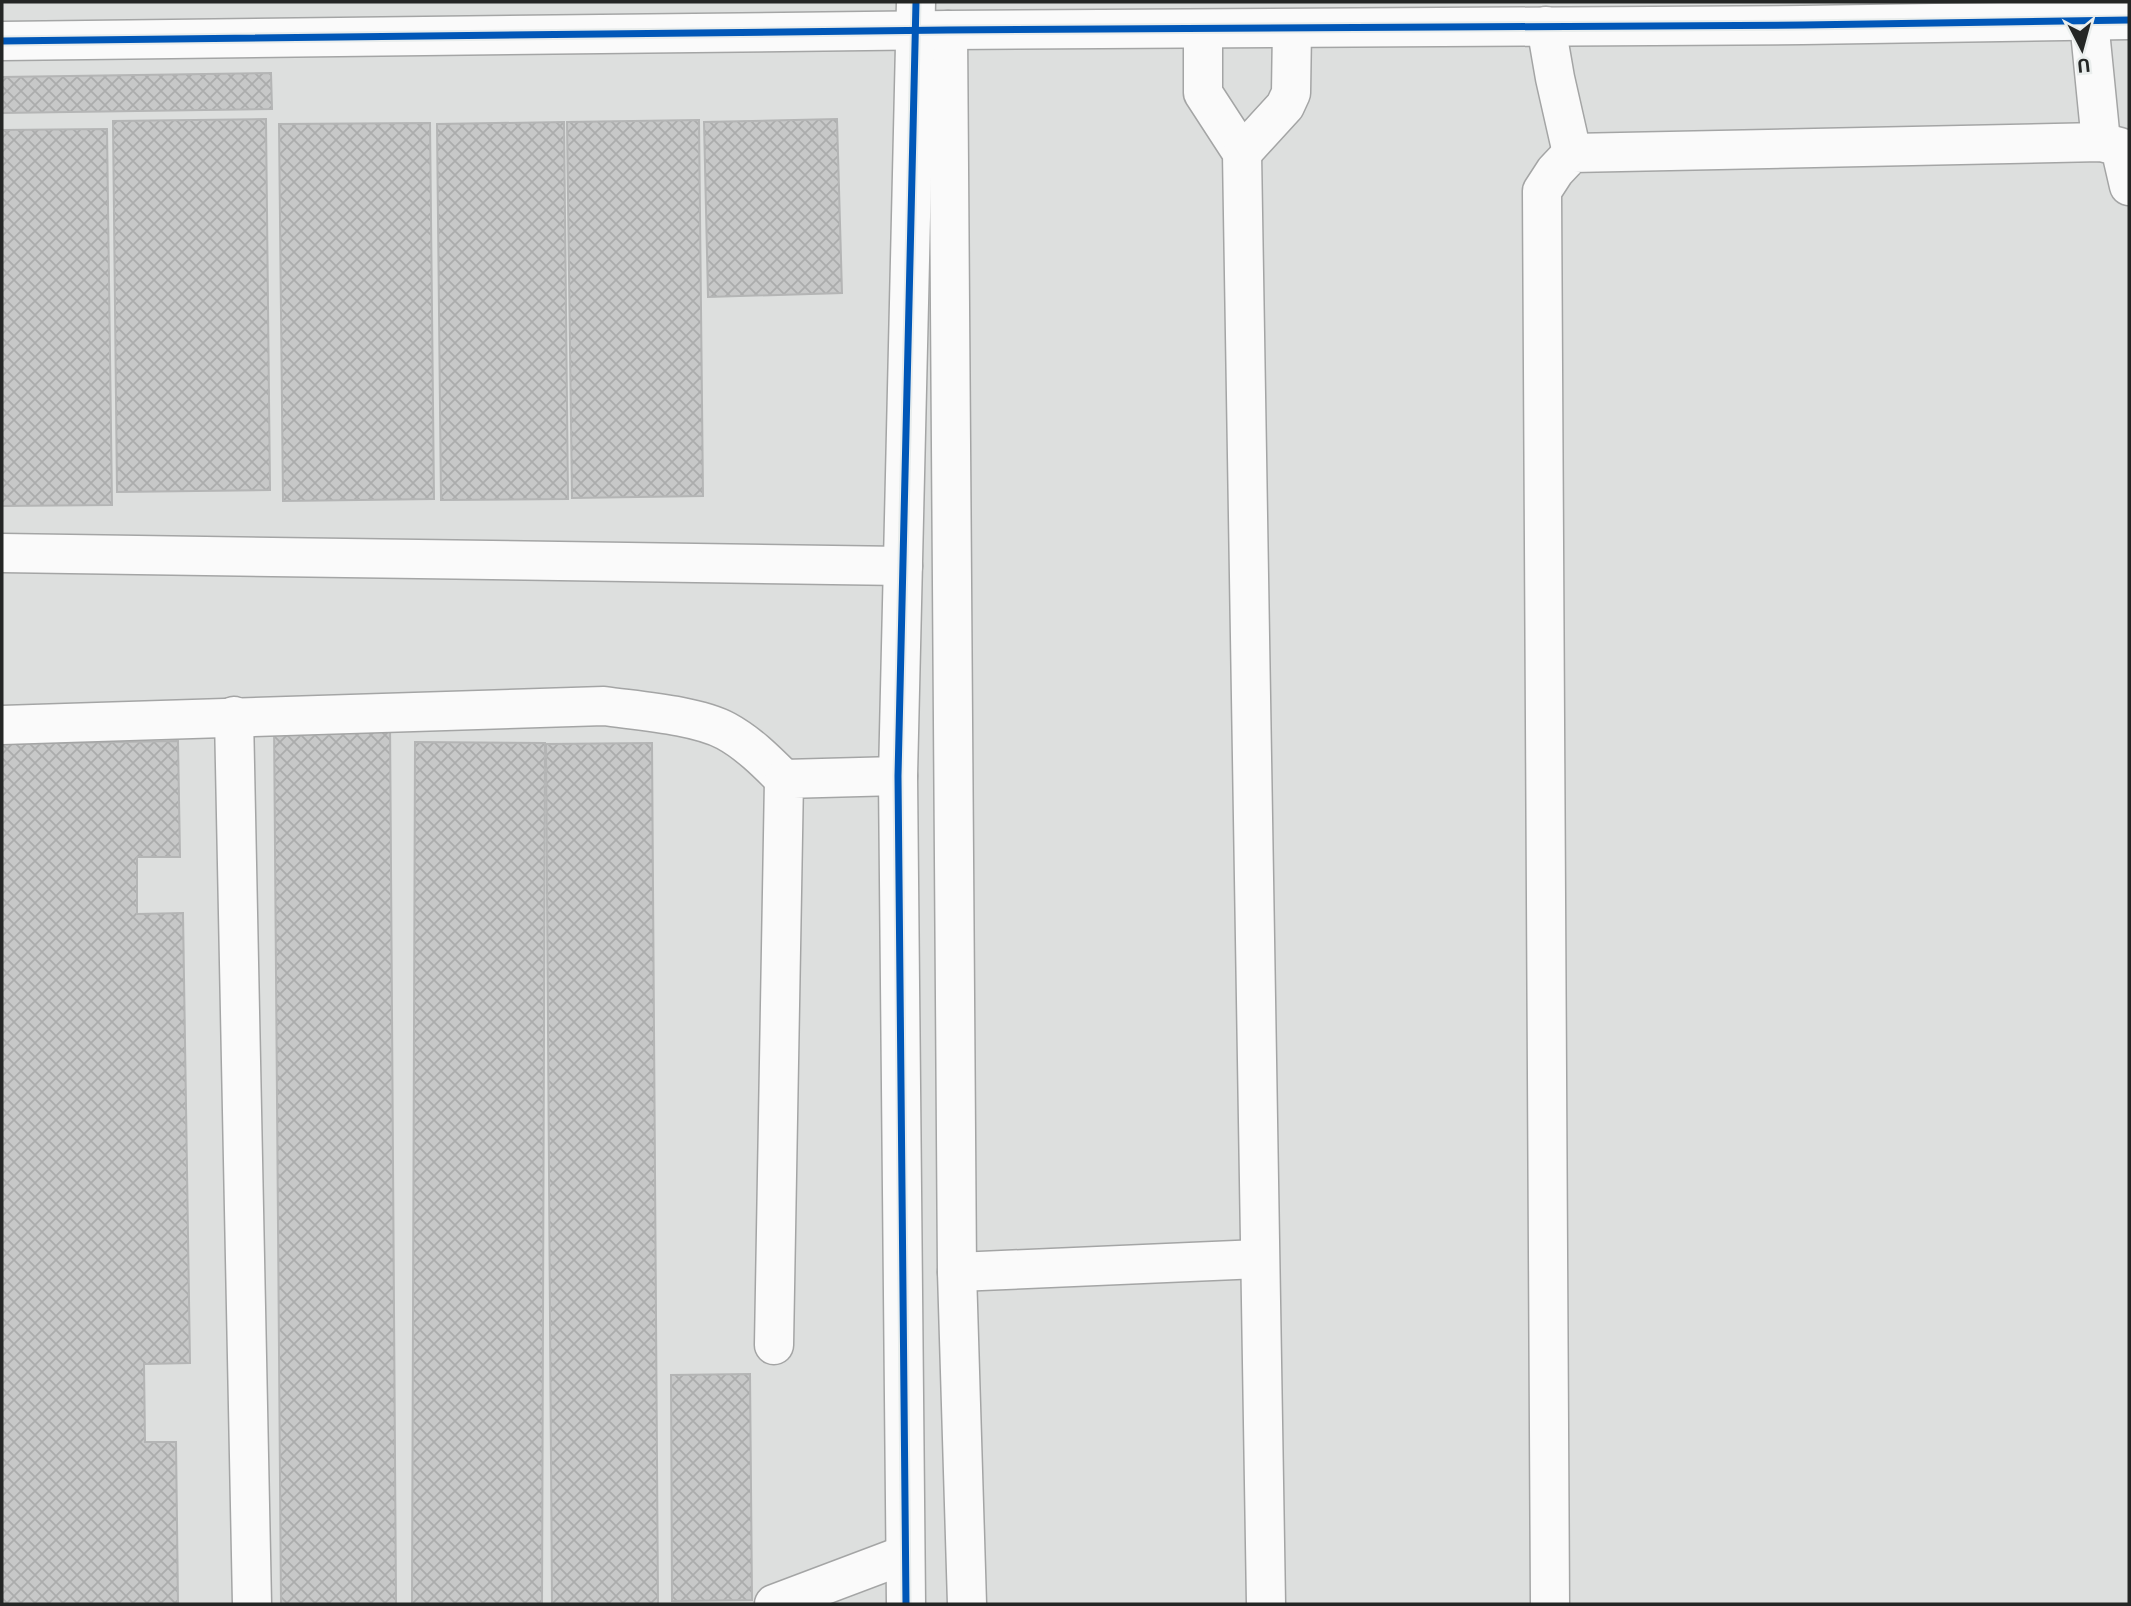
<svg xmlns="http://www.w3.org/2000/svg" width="2131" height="1606" font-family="Roboto,sans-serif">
<defs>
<pattern id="building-cross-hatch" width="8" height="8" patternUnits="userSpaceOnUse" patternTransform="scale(1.75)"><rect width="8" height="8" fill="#c7c8c8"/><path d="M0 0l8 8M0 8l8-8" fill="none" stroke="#abacac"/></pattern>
</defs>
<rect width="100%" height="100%" fill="#dddfde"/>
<!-- building -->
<g fill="url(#building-cross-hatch)" stroke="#b4b5b5" stroke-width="2">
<path d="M271 73 272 109 2 113V77Z"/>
<path d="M266 119 270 490 117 492 113 121Z"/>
<path d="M837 119 842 293 708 297 704 122Z"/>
<path d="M699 120 703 496 572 498 567 122Z"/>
<path d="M564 122 568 499 441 500 437 124Z"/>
<path d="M430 123 434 499 283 501 279 124Z"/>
<path d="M107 129 112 505 2 506V130Z"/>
<path d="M390 720 396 1604H281L274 721Z"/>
<path d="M178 741 180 857H137V914L183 913 190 1363 144 1364 145 1442H176L178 1604H2V744Z"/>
<path d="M415 742 545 743 542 1604H412Z"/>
<path d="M652 743 658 1604H552L546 744Z"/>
<path d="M750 1374 752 1600 672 1601 671 1375Z"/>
</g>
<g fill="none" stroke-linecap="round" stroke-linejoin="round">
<!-- minor casing -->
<g stroke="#a4a5a5" stroke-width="41">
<g id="minor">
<path d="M2089 21 2101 142"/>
<path d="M1546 26 1555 78 1572 153"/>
<path d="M1203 29V93L1242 153 1266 1604"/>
<path d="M948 30 957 1272 967 1604"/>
<path d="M2 41 948 30 1803 25 2129 20"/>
<path d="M1242 153 1285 106 1291 93 1292 29"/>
<path d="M2 553 903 566"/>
<path d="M234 716 252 1604"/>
<path d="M2 725 604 706C639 711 696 715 726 731 748 743 766 761 784 779"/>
<path d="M957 1272 1259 1259"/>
<path d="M774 1345 784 779 898 776"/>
<path d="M774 1604 904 1555"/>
<path d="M906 1604 898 776 916 2"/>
<path d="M1550 1604 1542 191 1555 171 1572 153 2101 142 2120 147 2129 186"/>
</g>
</g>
<!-- minor -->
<use href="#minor" stroke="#fafafa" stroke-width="38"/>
<!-- cycleway casing -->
<g stroke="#e9edec" stroke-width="11">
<g id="cycleway">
<path d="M2 41 948 30 1803 25 2129 20"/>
<path d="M906 1604 898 776 916 2"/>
</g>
</g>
<!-- cycleway -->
<use href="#cycleway" stroke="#0057b8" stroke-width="7"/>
</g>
<!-- border -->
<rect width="2131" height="1606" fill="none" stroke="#242625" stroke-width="7"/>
<!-- north arrow -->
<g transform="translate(2082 49) rotate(174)" stroke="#e9edec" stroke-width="5" paint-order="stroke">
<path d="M0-5L12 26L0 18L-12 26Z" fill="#242625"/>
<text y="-10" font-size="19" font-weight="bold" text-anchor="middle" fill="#242625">U</text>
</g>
</svg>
